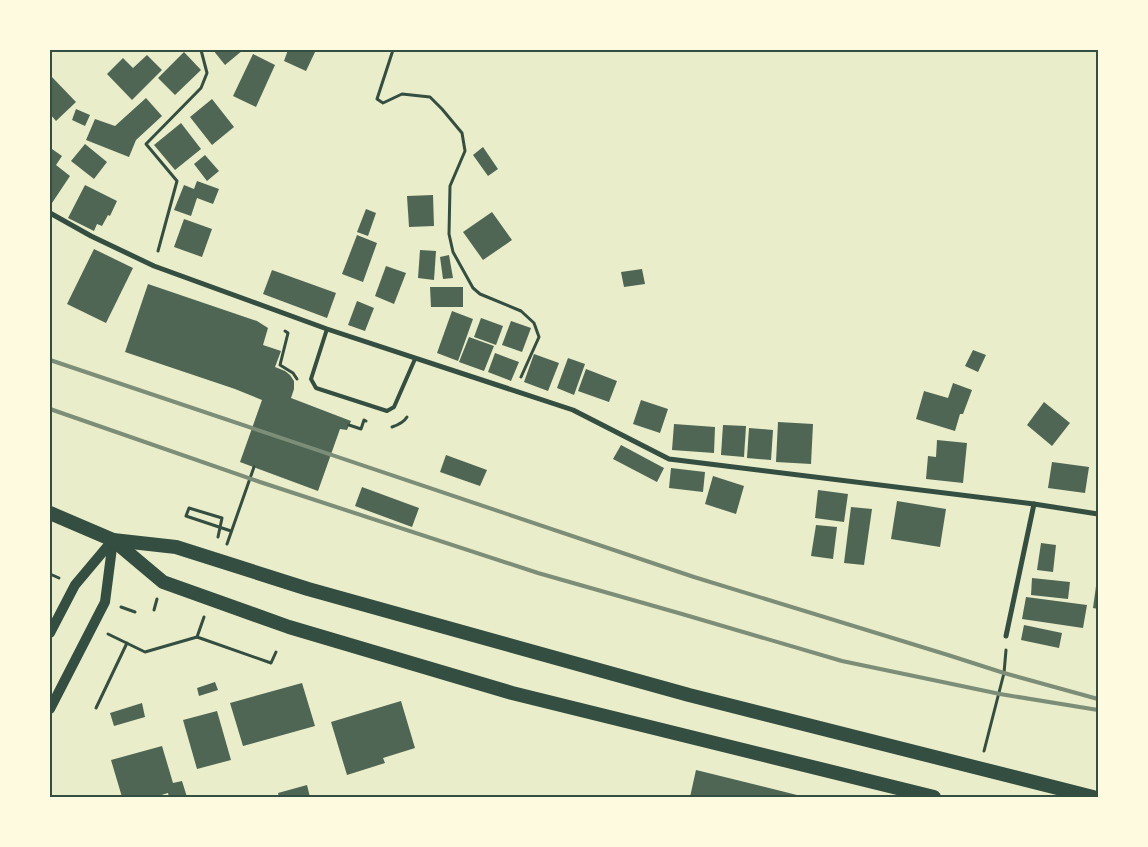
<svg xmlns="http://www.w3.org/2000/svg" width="1148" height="847" font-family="'Roboto Condensed',sans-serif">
<rect width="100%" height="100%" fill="#e9edc9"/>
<!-- building -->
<g fill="#4f6655">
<path d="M213 50H243L225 65Z"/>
<path d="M288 50H316L306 71 284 61Z"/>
<path d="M184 52 201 70 175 95 158 78Z"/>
<path d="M253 54 275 65 256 107 233 96Z"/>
<path d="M147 55 162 70 132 100 107 74 123 58 133 68Z"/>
<path d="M50 75 76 102 56 121 50 114Z"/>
<path d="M146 98 162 116 136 140 129 157 86 140 95 119 115 126Z"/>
<path d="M212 99 234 127 212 145 190 117Z"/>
<path d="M76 109 90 115 85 126 72 120Z"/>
<path d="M181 123 201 149 175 170 154 145Z"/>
<path d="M85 144 107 162 94 179 71 161Z"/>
<path d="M483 147 498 169 488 176 473 155Z"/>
<path d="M52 149 62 156 56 165 70 176 50 206V151Z"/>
<path d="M205 155 219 171 207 181 194 164Z"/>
<path d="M197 181 219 189 213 204 197 198 191 216 174 210 184 185 194 189Z"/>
<path d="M85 185 117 201 110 216 108 215 102 226 97 224 94 231 68 218Z"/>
<path d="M433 195 434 226 409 227 407 196Z"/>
<path d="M366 209 376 213 368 236 357 232Z"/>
<path d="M492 212 512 240 483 260 463 232Z"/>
<path d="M184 219 212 229 202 257 174 247Z"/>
<path d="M357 235 377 243 363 282 342 274Z"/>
<path d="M94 249 133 268 106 323 67 304Z"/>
<path d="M420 250 436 251 434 280 418 278Z"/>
<path d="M449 255 453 278 443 279 440 257Z"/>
<path d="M386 266 406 273 394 304 375 296Z"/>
<path d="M642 269 645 284 624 287 621 272Z"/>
<path d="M272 270 336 293 327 318 263 294Z"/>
<path d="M148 284 257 321 268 328 263 345 281 351 275 367 285 371 290 375 294 381V389L291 398 351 421 347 430 340 429 318 491 240 462 262 400 235 389 125 352Z"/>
<path d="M430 287H463V307H431Z"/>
<path d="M357 301 374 308 365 331 348 325Z"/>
<path d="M452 311 473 319 458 361 437 353Z"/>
<path d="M481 318 503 326 496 345 474 337Z"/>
<path d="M511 321 531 328 522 352 502 345Z"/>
<path d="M469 337 494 346 484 371 459 362Z"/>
<path d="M973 350 986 355 978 372 965 366Z"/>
<path d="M495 353 519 362 511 381 488 372Z"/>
<path d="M534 354 559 363 548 391 524 382Z"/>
<path d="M568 358 585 364 574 395 557 388Z"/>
<path d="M586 369 617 381 609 402 578 391Z"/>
<path d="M953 383 972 390 963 414H960L955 431 916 419 924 391 948 398Z"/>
<path d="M641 400 668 409 660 433 633 424Z"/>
<path d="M1044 402 1070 423 1052 446 1027 425Z"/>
<path d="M778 422 813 424 811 464 776 462Z"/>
<path d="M674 424 715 427 714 453 672 450Z"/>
<path d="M723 425 746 426 744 457 721 455Z"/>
<path d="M749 428 773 430 771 460 747 458Z"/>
<path d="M937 440 967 443 963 483 926 479 928 456 936 457Z"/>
<path d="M621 445 664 468 657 482 613 459Z"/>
<path d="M446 455 487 470 480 486 440 472Z"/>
<path d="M1052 462 1089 467 1085 493 1048 488Z"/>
<path d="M671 468 705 472 703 492 669 488Z"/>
<path d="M713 476 744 486 736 514 705 504Z"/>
<path d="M362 487 419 508 412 527 355 506Z"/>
<path d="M818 490 848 494 844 522 815 518Z"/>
<path d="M897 501 946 509 940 547 891 539Z"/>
<path d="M851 507 872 509 864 565 844 563Z"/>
<path d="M816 525 837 527 833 559 811 556Z"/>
<path d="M1041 543 1056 545 1053 572 1037 570Z"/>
<path d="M1032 578 1070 582 1068 599 1031 595Z"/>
<path d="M1097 579H1098V609L1093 608Z"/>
<path d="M1026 597 1087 605 1083 628 1022 619Z"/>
<path d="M1024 625 1062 633 1059 648 1021 640Z"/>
<path d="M215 682 218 690 199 696 197 688Z"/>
<path d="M302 683 315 726 243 746 230 703Z"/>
<path d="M401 701 415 748 383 758 385 763 347 775 331 722Z"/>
<path d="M142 703 145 717 114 726 110 713Z"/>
<path d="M217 711 231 760 197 769 183 720Z"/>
<path d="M162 746 173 783 182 781 187 797H169L168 793 155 797H122L111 760Z"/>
<path d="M696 770 801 796V797H690Z"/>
<path d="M307 785 310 797H279L278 793Z"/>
</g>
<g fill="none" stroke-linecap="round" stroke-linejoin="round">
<!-- path -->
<g stroke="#344e41" stroke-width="3">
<path d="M393 50 377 99 383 103 402 94 430 97 442 109 462 133 465 151 450 186 449 234 453 252 473 288 480 294 521 311 534 323 539 337 521 377"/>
<path d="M158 251 177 181 146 144 201 88 207 73 201 50"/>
<path d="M285 331 288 333 280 365 293 373 297 379"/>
<path d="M349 425 361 429 364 420 366 421"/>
<path d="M392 427C398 425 404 422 407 417"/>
<path d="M218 537 222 518 189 508 186 516C201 521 216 526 231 531"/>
<path d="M227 544 254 467"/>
<path d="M50 574 59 578"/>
<path d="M121 607 135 612"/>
<path d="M154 610 157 599"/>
<path d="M108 634 145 652 197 637 204 617"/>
<path d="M197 637 271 663 276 652"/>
<path d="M96 708 127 643"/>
<path d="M984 751 1004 673 1006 650"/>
</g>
<!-- service -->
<path stroke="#344e41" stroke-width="4" d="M327 329 311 379 316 388 387 411 394 407 415 359"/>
<!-- minor -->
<g stroke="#344e41" stroke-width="5">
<path d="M50 213 91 236 154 266 327 329 573 410 669 459 1034 504 1098 514"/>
<path d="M1006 636 1034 504"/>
</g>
<!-- secondary -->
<g stroke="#344e41" stroke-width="10">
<path d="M50 633 75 585 112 541"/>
<path d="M50 709 105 602 113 540"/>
</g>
<!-- trunk -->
<g stroke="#344e41" stroke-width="14">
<path d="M50 513 113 540 163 582 289 627 512 693 934 797"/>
<path d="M113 540 176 547 308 589 689 695 1093 797"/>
</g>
<!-- rail -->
<g stroke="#7c8e77" stroke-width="4">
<path d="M50 360 694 577 948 655 1004 673 1098 699"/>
<path d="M50 409 260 482 538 573 682 614 842 661 1000 694 1098 710"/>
</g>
</g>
<!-- border -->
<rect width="1148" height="847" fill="none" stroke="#fefae0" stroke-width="102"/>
<rect x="51" y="51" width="1046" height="745" fill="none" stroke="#344e41" stroke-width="2"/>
</svg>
